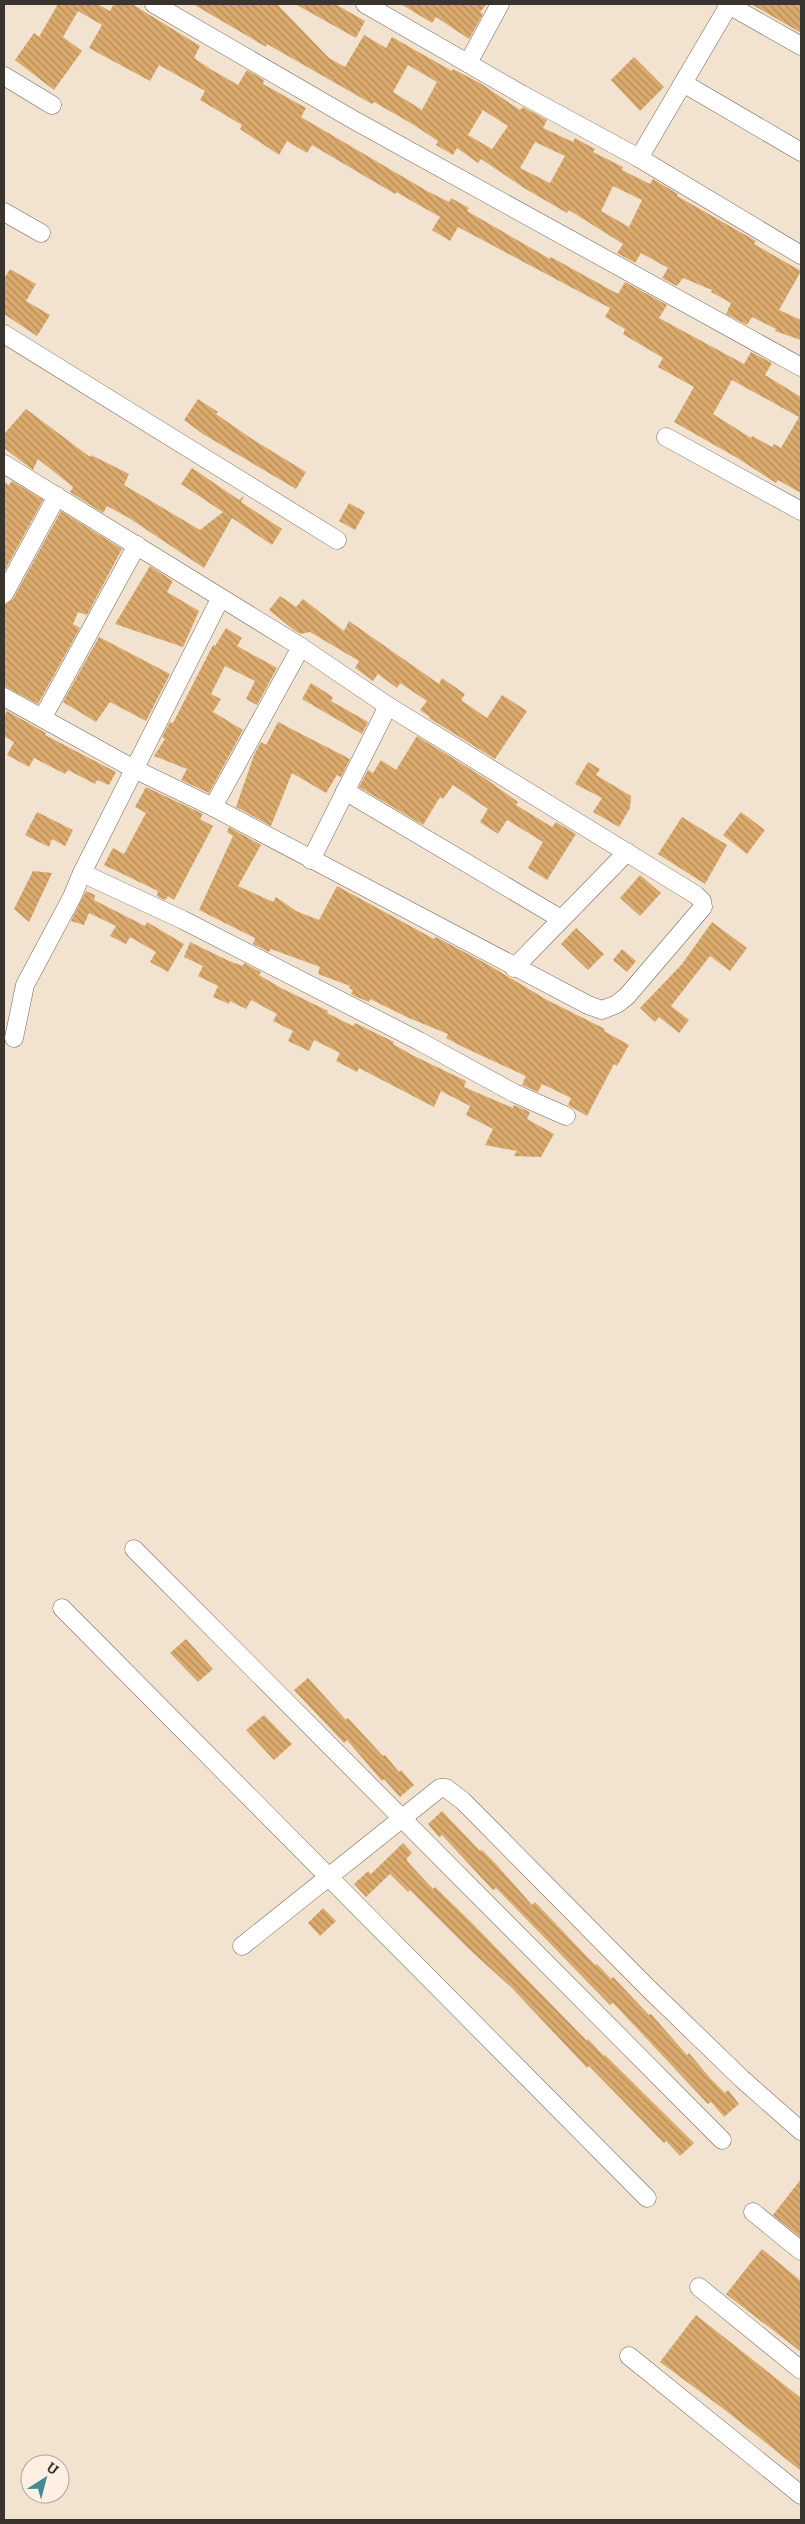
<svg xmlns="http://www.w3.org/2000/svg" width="805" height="2524" font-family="Bitter,serif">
<defs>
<pattern id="building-back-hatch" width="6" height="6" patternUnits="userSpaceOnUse" patternTransform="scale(1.25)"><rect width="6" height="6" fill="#dbaa6d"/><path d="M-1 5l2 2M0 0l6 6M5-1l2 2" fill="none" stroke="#b38b5a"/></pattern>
</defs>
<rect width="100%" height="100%" fill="#f2e3d1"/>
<!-- building -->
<g fill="url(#building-back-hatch)" fill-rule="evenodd">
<path d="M58 4H97L110 11 114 4H132L200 46 194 58 212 70 238 85 247 70 264 80 263 84 306 108 301 117 427 191 449 202 451 198 469 208 467 211 550 259 551 257 618 294 625 282 667 305 659 318 744 364 751 352 772 363 765 375 801 397V493L778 480 776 483 739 459 674 422 694 387 658 367 663 358 623 334 625 329 605 317 610 308 458 227 450 241 432 230 440 217 396 192 395 194 312 145 307 153 287 141 279 155 240 129 242 125 200 100 205 91 159 65 150 81 89 48 102 25 78 11 63 37 82 51 54 90 15 60 34 33 39 37ZM732 380 799 417 781 448 774 444 772 447 752 436 751 438 713 414Z"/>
<path d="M193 4H277L329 58 345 67 364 35 386 48 392 37 452 71 453 69 480 83 520 110 523 107 547 120 543 128 573 142 575 138 595 149 593 152 623 167 622 170 650 184 653 179 678 194 677 196 756 241 754 244 801 271 779 310 801 320V340L775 331 776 329 752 317 747 325 726 314 731 303 711 292 712 290 683 278 677 286 662 278 668 268 641 253 635 263 617 253 623 244 569 210 567 213 524 188 481 159 478 163 457 148 453 155 436 145 438 141 414 125 374 102 372 104 267 44 266 47ZM408 65 437 82 422 110 393 92ZM483 110 508 126 492 149 468 135ZM535 142 565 156 550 183 520 168ZM613 186 642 200 629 227 601 211Z"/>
<path d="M295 4H335L365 21 356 38Z"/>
<path d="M401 4H487L480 12 483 14 469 39 436 17 432 23Z"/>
<path d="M751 4H801V33L791 27Z"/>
<path d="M634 57 664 87 640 111 611 80Z"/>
<path d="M10 269 36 284 26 301 50 315 37 336 4 314V279Z"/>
<path d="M198 399 218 412 216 414 252 439 306 472 296 489 203 434 184 420Z"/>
<path d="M26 409 90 457 91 455 129 474 124 485 200 530 223 512 181 484 192 468 239 500 244 496 241 502 282 529 272 545 232 518 204 568 129 518 107 506 103 513 70 492 73 487 38 459 33 470 4 448V434Z"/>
<path d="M12 481 43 500 4 572V482L9 485Z"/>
<path d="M349 503 365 512 355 530 339 521Z"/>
<path d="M61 511 122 549 87 615 78 612 73 624 80 628 38 704 4 686V605L13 599Z"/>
<path d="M150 566 173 581 167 592 199 611 183 647 115 624Z"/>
<path d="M280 596 296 607 303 599 344 631 349 621 439 684 442 678 465 694 461 700 487 718 502 695 527 711 495 759 429 718 430 717 420 710 427 701 400 683 397 688 378 674 373 681 355 668 359 661 310 632 300 634 294 630 269 610Z"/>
<path d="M226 628 242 638 237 646 277 668 257 705 246 699 255 681 225 666 211 694 221 699 213 712 243 730 209 793 181 780 187 769 154 756 165 739 162 737 170 722 173 723 213 645 215 646Z"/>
<path d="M99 637 170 674 146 721 110 702 96 722 63 702Z"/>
<path d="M311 683 333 697 331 701 368 722 362 734 302 699Z"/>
<path d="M7 711 46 733 45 735 116 772 109 785 97 780 95 784 68 770 65 774 34 758 29 767 7 755 14 742 4 736V716Z"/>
<path d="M278 722 350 759 341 777 337 775 326 793 292 773 271 826 236 807 254 755 261 742 266 745Z"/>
<path d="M417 736 483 777 518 802 516 805 552 827 556 822 576 834 547 880 528 868 543 842 507 820 498 834 480 822 488 809 453 785 443 799 440 797 423 825 359 787 368 770 373 773 381 760 396 770Z"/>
<path d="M588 762 600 769 596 775 631 796 630 808 619 827 593 812 602 798 575 784Z"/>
<path d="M146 787 203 814 200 819 213 826 174 900 168 896 165 900 157 896 158 891 104 865 113 848 124 854 146 813 135 807Z"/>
<path d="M37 812 73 830 65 846 52 839 49 847 25 835Z"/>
<path d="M741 812 765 830 747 854 723 835Z"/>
<path d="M682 817 727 845 705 884 658 854Z"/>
<path d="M229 827 261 845 238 886 273 902 276 897 296 911 319 920 337 886 434 939 436 937 487 964 547 1000 605 1029 604 1031 629 1045 617 1066 614 1064 587 1116 568 1105 571 1098 542 1084 538 1092 522 1085 526 1076 463 1047 446 1038 448 1034 409 1018 370 999 369 1002 359 998 351 994 353 990 349 988 350 986 318 974 320 967 271 949 269 952 253 944 255 938 199 910 233 836 227 832Z"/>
<path d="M33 871 52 873 29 922 14 909Z"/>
<path d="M640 875 661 893 640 916 620 898Z"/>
<path d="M86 891 95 895 94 900 145 926 147 922 184 944 168 972 150 962 156 952 130 937 126 944 110 936 116 926 89 913 84 925 71 921Z"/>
<path d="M712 922 747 948 730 971 710 956 671 1006 689 1020 679 1033 659 1017 655 1022 640 1008 682 964Z"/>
<path d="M576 928 604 954 588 970 561 944Z"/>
<path d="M190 942 229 961 243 966 244 963 261 972 259 975 281 988 328 1011 327 1013 353 1026 355 1023 394 1042 393 1044 412 1055 466 1081 464 1087 513 1108 514 1105 530 1112 527 1119 554 1134 541 1157 514 1156 517 1151 485 1145 493 1129 466 1115 470 1106 441 1091 434 1107 359 1068 357 1072 336 1061 340 1053 314 1040 309 1051 288 1041 293 1031 273 1021 277 1014 251 1000 246 1009 230 1001 229 1004 213 997 218 986 198 976 203 966 184 957Z"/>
<path d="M622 949 636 961 627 972 613 960Z"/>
<path d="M186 1639 213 1669 198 1682 170 1653Z"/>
<path d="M308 1678 346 1720 348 1718 383 1756 385 1755 399 1772 401 1770 414 1785 400 1797 384 1779 382 1781 347 1740 344 1743 294 1690Z"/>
<path d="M264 1715 292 1744 274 1760 246 1730Z"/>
<path d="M442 1811 480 1851 482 1850 496 1864 532 1905 535 1902 595 1965 597 1964 611 1979 613 1977 649 2015 651 2014 687 2055 689 2053 710 2078 725 2093 728 2090 739 2104 724 2117 711 2102 708 2104 613 2003 610 2005 496 1888 493 1890 442 1835 439 1837 428 1824Z"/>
<path d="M403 1843 412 1853 407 1858V1861L433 1889 435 1887 473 1924 587 2041 588 2039 604 2056 605 2055 694 2143 680 2156 666 2141 664 2143 589 2066 587 2068 512 1988 471 1951 410 1890 408 1892 390 1874 366 1897 354 1884 368 1871 371 1874Z"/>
<path d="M323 1908 336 1921 320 1936 308 1923Z"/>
<path d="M801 2179V2238L773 2215Z"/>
<path d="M762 2249 801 2281V2352L726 2294Z"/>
<path d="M696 2315 801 2398V2471L725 2410 660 2362Z"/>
</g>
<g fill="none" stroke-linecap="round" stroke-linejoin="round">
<!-- street casing -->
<g stroke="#756858" stroke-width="19">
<g id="street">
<path d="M154 4 352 119 801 367"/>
<path d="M365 4 521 94 639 158 801 255"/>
<path d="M727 4 801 46"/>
<path d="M468 63 500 4"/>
<path d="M4 76 52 105"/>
<path d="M683 83 801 152"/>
<path d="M639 158 729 5"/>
<path d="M4 212 41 233"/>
<path d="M4 334 337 540"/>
<path d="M666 437 801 511"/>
<path d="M4 464 301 647 388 706 696 895 702 901 703 907 627 996 617 1004 602 1010 588 1005 213 807 134 769 4 697"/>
<path d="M4 594 57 496"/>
<path d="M220 599 82 873 183 920 419 1041 514 1093 566 1116"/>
<path d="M43 717 137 545"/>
<path d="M345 791 561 919"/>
<path d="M213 807 301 647"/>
<path d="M311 860 388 706"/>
<path d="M514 968 627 852"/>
<path d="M14 1038 25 985 72 897 82 873"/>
<path d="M134 1549 722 2140"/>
<path d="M62 1608 647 2198"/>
<path d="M242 1946 440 1788H446L463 1801 648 1988 742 2079 801 2131"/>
<path d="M753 2212 801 2251"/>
<path d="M699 2287 801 2370"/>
<path d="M629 2356 801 2495"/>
</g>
</g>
<!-- street -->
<use href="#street" stroke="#fff" stroke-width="18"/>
</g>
<!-- border -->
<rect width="805" height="2524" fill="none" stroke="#39342d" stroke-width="10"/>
<!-- north arrow -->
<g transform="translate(45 2479) rotate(36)"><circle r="24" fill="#fdf0e2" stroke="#afa59a"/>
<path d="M0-4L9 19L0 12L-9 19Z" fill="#468999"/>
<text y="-8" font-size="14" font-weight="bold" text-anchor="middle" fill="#39342d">U</text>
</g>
</svg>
